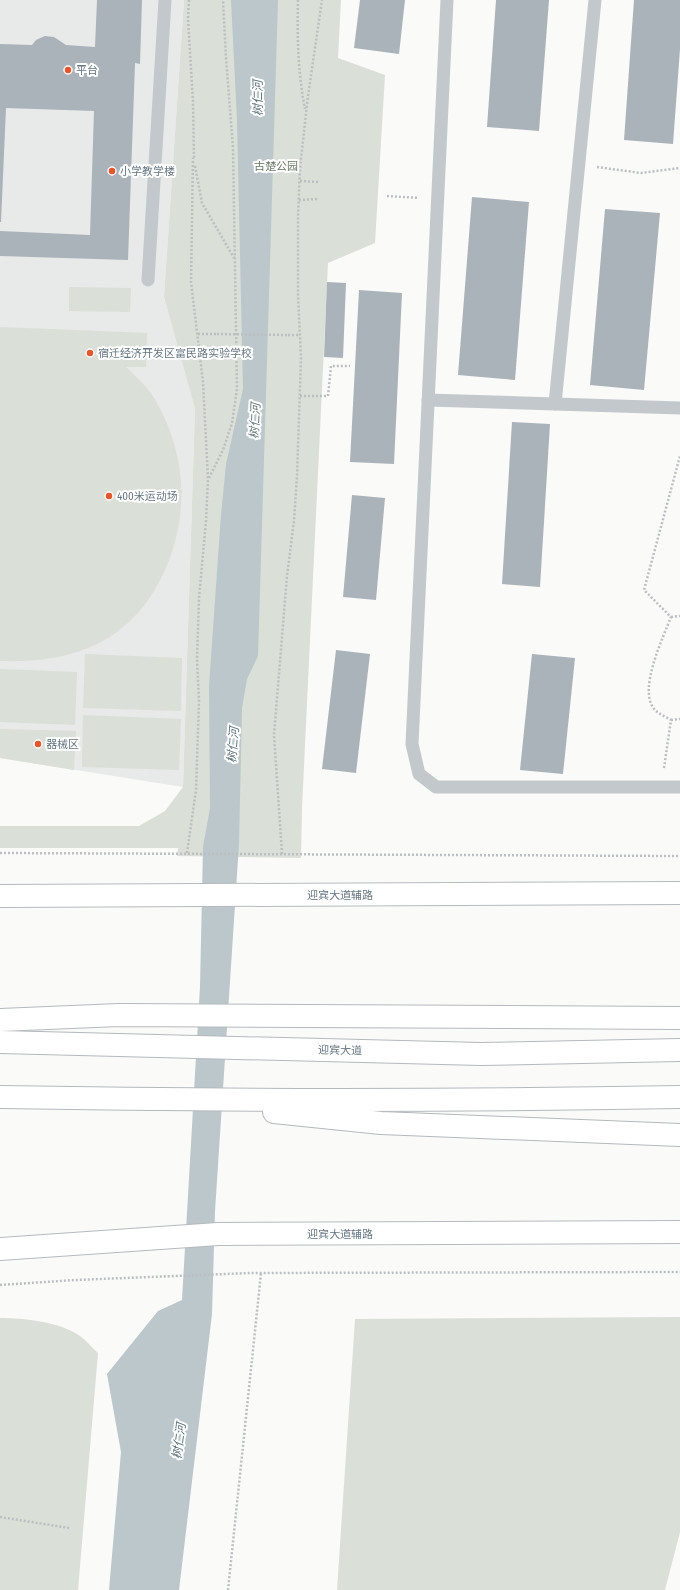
<svg xmlns="http://www.w3.org/2000/svg" width="680" height="1590" font-family="'Fira Sans Condensed','Noto Sans SC',sans-serif">
<rect width="100%" height="100%" fill="#fafaf8"/>
<!-- built -->
<path fill="#e8e9e9" d="M0 0H184L164 297 195 409 183 787 0 758Z"/>
<!-- green -->
<g fill="#dadfd7">
<path d="M184 0H341L338 58 385 75 375 243 328 263 302 808 301 858 177 856 178 848H0V826H139L165 811 183 787 195 409 164 297Z"/>
<path d="M69 287 131 288 130 312 69 311Z"/>
<path d="M0 327 147 333 146 367H126C137 378 149 388 157 403 171 428 179 455 181 483 185 540 158 608 108 638 74 658 38 662 0 661Z"/>
<path d="M85 654 182 658 181 711 83 708Z"/>
<path d="M0 669 77 672 75 725 0 722Z"/>
<path d="M83 715 181 719 179 770 82 767Z"/>
<path d="M0 729 76 731 74 770 0 758Z"/>
<path d="M680 1317V1532L665 1590H337L355 1319Z"/>
<path d="M0 1318C23 1318 61 1322 80 1336 87 1341 92 1348 98 1353L78 1590H0Z"/>
</g>
<!-- water -->
<path fill="#bbc7cb" d="M231 0H278L258 656 247 679 242 708 239 844 215 1211 212 1314 179 1590H109L121 1452 107 1374 158 1311 182 1300 200 987 203 847 210 808 209 686 221 515 226 464 243 389 237 120Z"/>
<!-- building -->
<g fill="#aab3b9">
<path d="M97 0H142L140 64 135 63 128 260 0 256V231L90 235 94 111 6 108 1 222H0V44L32 45 36 40 45 36 54 37 66 45 95 47Z"/>
<path d="M360 0H405L399 54 354 48Z"/>
<path d="M496 0H549L539 131 487 127Z"/>
<path d="M634 0H680V49L673 144 624 140Z"/>
<path d="M472 197 529 202 515 380 458 375Z"/>
<path d="M605 209 660 213 644 390 590 385Z"/>
<path d="M327 282 346 283 343 358 324 357Z"/>
<path d="M359 290 402 293 394 464 350 462Z"/>
<path d="M512 422 550 424 540 587 502 584Z"/>
<path d="M352 495 385 498 376 600 343 597Z"/>
<path d="M336 650 370 654 356 773 322 769Z"/>
<path d="M532 654 575 658 563 774 520 770Z"/>
</g>
<g fill="none" stroke-linecap="round" stroke-linejoin="round">
<!-- primary casing -->
<g stroke="#b5babe" stroke-width="24">
<g id="primary">
<path d="M0 896 680 893"/>
<path d="M0 1249 218 1234 680 1232"/>
</g>
</g>
<!-- highway casing -->
<g stroke="#b4b9bd" stroke-width="24">
<g id="highway">
<path d="M0 1020 119 1015 680 1018"/>
<path d="M0 1042 481 1054 680 1050"/>
<path d="M0 1097C227 1101 453 1101 680 1097"/>
<path d="M274 1112 381 1123 680 1135"/>
</g>
</g>
<!-- path -->
<g stroke="#bbbfc2" stroke-width="2.5" stroke-dasharray="2 2" stroke-linecap="butt">
<path d="M189 0 188 18 193 102 194 159"/>
<path d="M298 0C297 36 298 74 305 109"/>
<path d="M195 166 202 203 234 258"/>
<path d="M597 167 641 173 680 168"/>
<path d="M300 181 318 182"/>
<path d="M387 196 419 198"/>
<path d="M299 200 317 199"/>
<path d="M198 334H217"/>
<path d="M288 335H300"/>
<path d="M300 396H328L331 366H350"/>
<path d="M209 478 223 450 232 423 237 389 233 148 226 58 223 0"/>
<path d="M671 617 680 616"/>
<path d="M671 720 680 719"/>
<path d="M664 768 671 720C666 717 659 714 655 710 637 691 663 638 671 617L644 590 680 456"/>
<path d="M0 853 680 856"/>
<path d="M187 853 196 790 199 701 197 659 199 598 206 521 208 479 203 382 191 282 193 158"/>
<path d="M282 854 274 735 287 576 294 521 297 476 301 358 298 295V216L300 168 308 96 322 0"/>
<path d="M0 1285 75 1280 250 1273 680 1272"/>
<path d="M0 1517 69 1528"/>
<path d="M228 1590 261 1273"/>
</g>
<!-- lane -->
<g stroke="#c3c8cc" stroke-width="13">
<path d="M447 0 412 744 419 774 436 787H680"/>
<path d="M148 280 165 0"/>
<path d="M428 400 680 408"/>
<path d="M555 404 595 0"/>
</g>
<!-- primary -->
<use href="#primary" stroke="#fff" stroke-width="22"/>
<!-- highway -->
<use href="#highway" stroke="#fff" stroke-width="22"/>
<!-- path-bridge -->
<path stroke="#bbbfc2" stroke-width="2.5" stroke-dasharray="2 2" stroke-linecap="butt" d="M217 334 288 335"/>
</g>
<!-- markers -->
<g fill="#e4572e" stroke="#fff" stroke-width="1.5">
<circle cx="68" cy="70" r="4"/>
<circle cx="112" cy="171" r="4"/>
<circle cx="90" cy="353" r="4"/>
<circle cx="109" cy="496" r="4"/>
<circle cx="38" cy="744" r="4"/>
</g>
<g text-anchor="middle" stroke-width="4" stroke-linejoin="round" paint-order="stroke">
<!-- poi labels -->
<g font-size="11" fill="#657683" stroke="#fff" text-anchor="start">
<text x="76" y="74">平台</text>
<text x="120" y="175">小学教学楼</text>
<text x="98" y="357">宿迁经济开发区富民路实验学校</text>
<text x="117" y="500">400米运动场</text>
<text x="46" y="748">器械区</text>
</g>
<!-- park labels -->
<g font-size="11" fill="#687a64" stroke="#fff">
<text x="276" y="170">古楚公园</text>
</g>
<!-- street labels -->
<g font-size="11" fill="#657683" stroke="#fff">
<text x="340" y="899">迎宾大道辅路</text>
<text transform="translate(340 1050) rotate(1)" y="4">迎宾大道</text>
<text x="340" y="1238">迎宾大道辅路</text>
</g>
<!-- water labels -->
<g font-size="12" font-style="italic" fill="#60757c" stroke="#fff">
<text transform="translate(258 98) rotate(-91)" y="4">树仁河</text>
<text transform="translate(255 421) rotate(-87)" y="4">树仁河</text>
<text transform="translate(233 745) rotate(-85)" y="4">树仁河</text>
<text transform="translate(179 1441) rotate(-82)" y="4">树仁河</text>
</g>
</g>
</svg>
